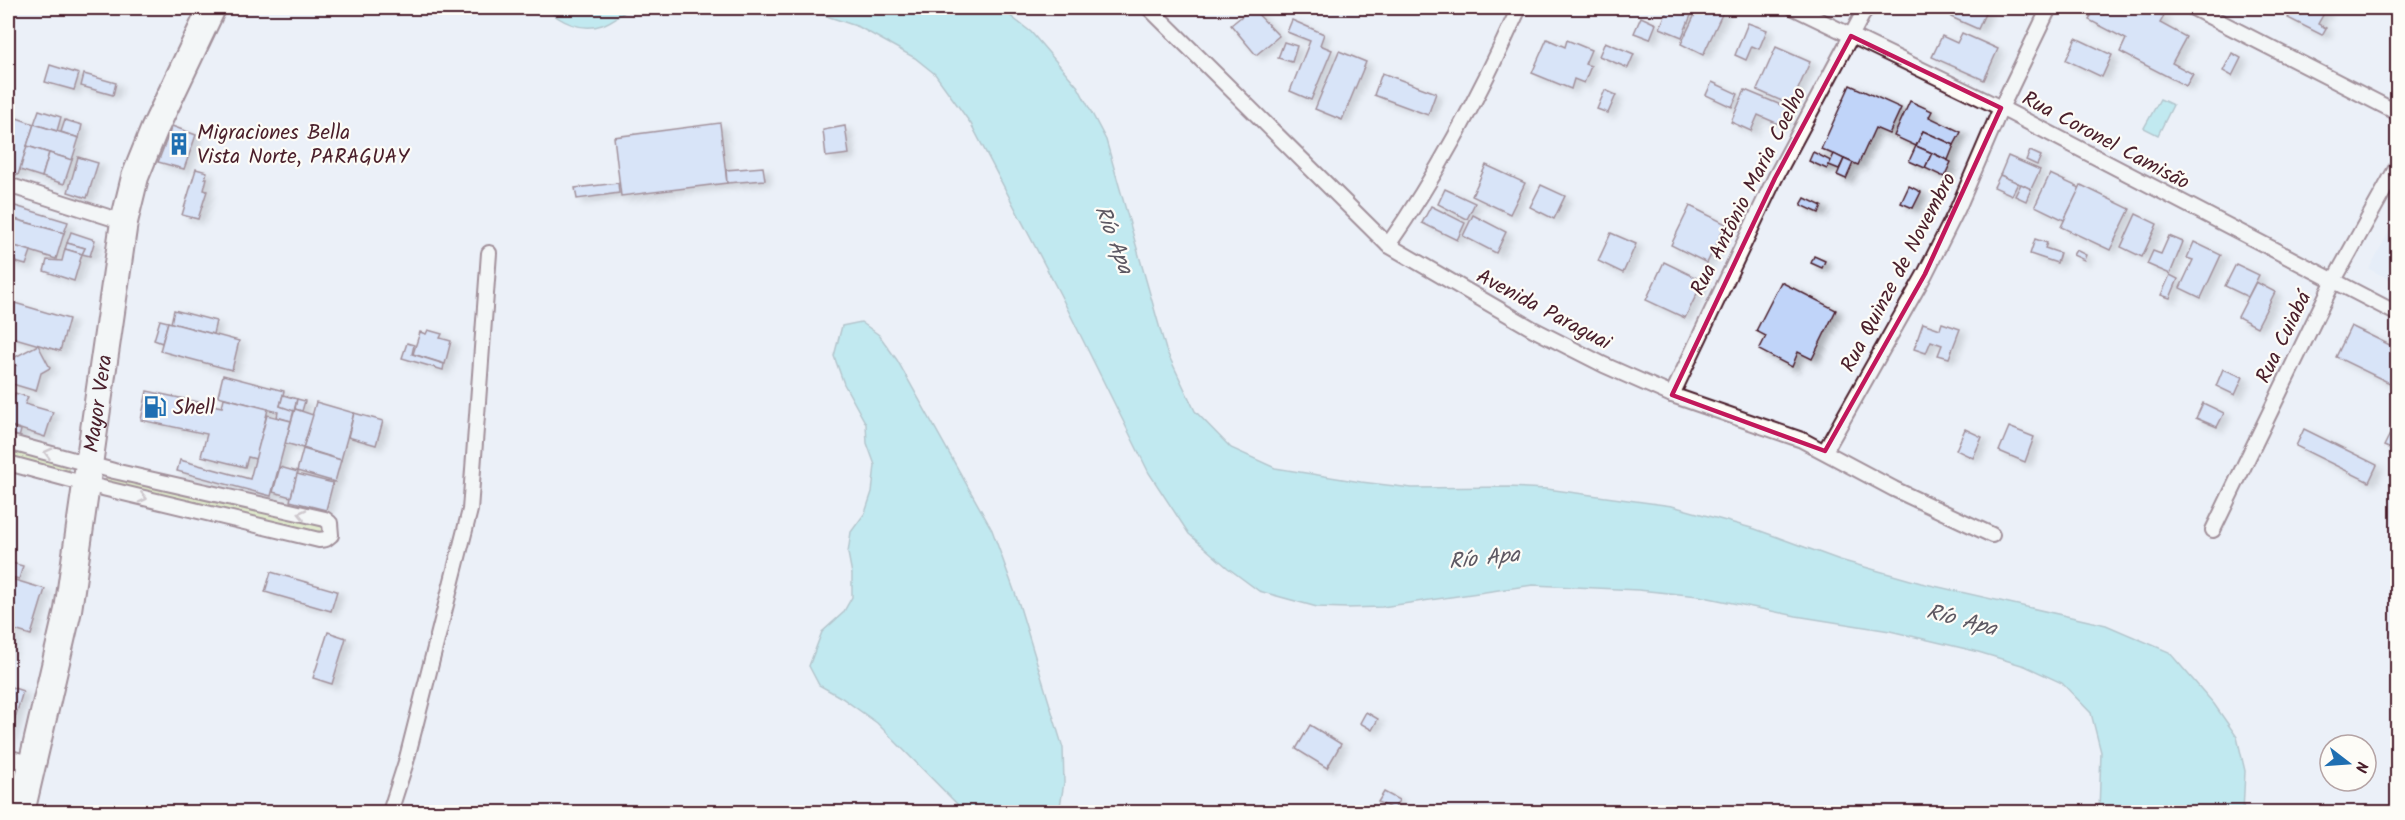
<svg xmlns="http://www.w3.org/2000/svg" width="2405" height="820" font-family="Kalam,sans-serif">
<defs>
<filter id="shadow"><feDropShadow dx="6" dy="4" stdDeviation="3" flood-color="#0004"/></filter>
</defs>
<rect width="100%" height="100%" fill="#ebf0f8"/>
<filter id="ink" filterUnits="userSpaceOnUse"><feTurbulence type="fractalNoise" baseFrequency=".0167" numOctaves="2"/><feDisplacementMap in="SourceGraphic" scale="12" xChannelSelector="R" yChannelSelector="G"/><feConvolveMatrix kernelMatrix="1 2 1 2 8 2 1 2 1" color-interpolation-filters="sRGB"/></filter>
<g filter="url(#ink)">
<!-- built -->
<path fill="#dee8f8" d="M2397 217 2398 283H2397L2369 269Z"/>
<!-- green -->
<g fill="#d1e397" stroke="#8e8161" stroke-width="1.5">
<path d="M8 448 68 465 69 470 66 472 8 456Z"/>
<path d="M107 476 323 525 324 531 321 533 107 483 105 480Z"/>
</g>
<!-- water -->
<g fill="#8ee0e6" stroke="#73939b" stroke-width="1.5">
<path d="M546 8H631C622 13 612 22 602 25 582 32 560 22 546 8Z"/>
<path d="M803 8H1000L1031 32 1078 87 1106 140 1166 350 1195 411 1231 448 1275 468 1361 482 1412 488 1509 487 1547 489 1672 506 1755 529 1840 560 1921 583 2106 625 2169 652 2214 704 2237 737 2245 771 2243 812H2099L2101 752 2091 713 2062 683 2025 666 1975 651 1890 631 1796 616 1699 596 1638 590 1533 585 1382 607 1347 608 1317 607 1259 591 1228 568 1189 534 1149 473 1061 296 971 124 935 74 915 58 859 27Z"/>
<path d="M2160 99 2173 105 2158 135 2144 128Z"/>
<path d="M861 322 879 335 897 360 992 530 1019 604 1063 748 1064 783 1059 812H965L877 723 842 698 819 685 809 666 822 632 843 613 852 597V574L848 553 851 532 865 513 872 492 875 465 867 443 866 424 844 384 834 356 842 326Z"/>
</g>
<!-- building -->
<g fill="#c0d4f9" stroke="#4a1f2b" stroke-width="1.5" filter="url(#shadow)">
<path d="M1252 8 1279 36 1256 55 1231 25Z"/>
<path d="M1668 8H1694L1682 37 1660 28Z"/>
<path d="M1698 8H1719L1724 10 1703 55 1681 44Z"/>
<path d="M1955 8H1982L1987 9 1978 29 1951 17Z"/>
<path d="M2086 8H2129L2142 14 2145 8H2148L2164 16 2160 23 2186 37 2172 63 2193 74 2186 86 2120 52 2126 39 2089 20 2091 16 2083 13Z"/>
<path d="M2294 8H2327L2318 24 2326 28 2322 35 2288 18Z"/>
<path d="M1641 17 1656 24 1650 39 1634 33Z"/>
<path d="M1292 20 1324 34 1320 45 1332 50 1311 100 1290 91 1310 41 1287 32Z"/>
<path d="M1748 23 1767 30 1759 49 1752 46 1746 60 1735 55Z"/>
<path d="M1962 33 1998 49 1984 80 1932 57 1942 36 1957 43Z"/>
<path d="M2076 38 2112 55 2102 77 2066 60Z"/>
<path d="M1547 39 1565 47 1567 40 1591 50 1585 64 1591 66 1584 83 1574 79 1571 89 1532 73Z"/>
<path d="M1284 42 1297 46 1292 62 1278 58Z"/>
<path d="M1605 42 1634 54 1628 68 1599 56Z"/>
<path d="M1776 47 1810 62 1791 105 1757 90Z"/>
<path d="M1339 51 1366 62 1342 120 1315 109Z"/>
<path d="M2232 53 2241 58 2232 76 2223 71Z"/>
<path d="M50 65 79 74 74 90 45 82Z"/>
<path d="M1382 73 1436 93 1428 115 1374 95Z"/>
<path d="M84 74 116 83 113 95 81 86Z"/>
<path d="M1712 82 1738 94 1732 107 1706 95Z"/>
<path d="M1850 85 1901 108 1889 134 1875 128 1858 165 1821 149Z"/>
<path d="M1605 90 1616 95 1608 113 1597 109Z"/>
<path d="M1745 90 1788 108 1781 125 1758 115 1751 131 1731 122Z"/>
<path d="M1910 101 1932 111 1929 117 1961 132 1954 145 1923 131 1916 146 1894 136Z"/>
<path d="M39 110 61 117 57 131 34 124Z"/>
<path d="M8 115 34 124 18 175 8 172Z"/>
<path d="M65 120 82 125 79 138 61 132Z"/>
<path d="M720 123 727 183 621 196 614 137Z"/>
<path d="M34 124 79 138 72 160 27 146Z"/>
<path d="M172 126 196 135 184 169 158 162Z"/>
<path d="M845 126 849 154 826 157 823 130Z"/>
<path d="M1923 131 1954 145 1948 160 1916 146Z"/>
<path d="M27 146 49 153 42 177 20 170Z"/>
<path d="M1916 146 1932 153 1925 168 1909 161Z"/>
<path d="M2030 151 2041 156 2037 165 2026 160Z"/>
<path d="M1813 152 1831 161 1827 169 1809 161Z"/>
<path d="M49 153 72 160 64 184 42 177Z"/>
<path d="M1932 153 1951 162 1944 177 1925 168Z"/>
<path d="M1834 154 1844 159 1839 169 1829 165Z"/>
<path d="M2008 156 2040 170 2031 189 2000 175Z"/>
<path d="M78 157 98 163 87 198 68 192Z"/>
<path d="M1844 159 1853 163 1846 179 1837 175Z"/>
<path d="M1486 165 1525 183 1510 214 1472 196Z"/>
<path d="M763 167 765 180 727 183 726 170Z"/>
<path d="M196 169 207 172 205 178H207L204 190 207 191 198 219 182 215Z"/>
<path d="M2050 174 2080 188 2064 220 2035 206Z"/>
<path d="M2000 175 2018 183 2012 195 1994 187Z"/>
<path d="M618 183 619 193 577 199 575 188Z"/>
<path d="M2021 184 2031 189 2026 201 2015 196Z"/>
<path d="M1541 185 1565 196 1554 219 1530 207Z"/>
<path d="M2081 185 2130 209 2110 250 2061 227Z"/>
<path d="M1909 186 1921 192 1913 208 1901 203Z"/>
<path d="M1445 189 1475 203 1467 219 1438 204Z"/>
<path d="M1805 198 1822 206 1819 213 1801 205Z"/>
<path d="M12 205 68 222 64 233 8 217Z"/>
<path d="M1431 206 1465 223 1457 240 1422 223Z"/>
<path d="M1690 206 1726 224 1707 263 1671 245Z"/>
<path d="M2136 214 2157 224 2142 257 2121 247Z"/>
<path d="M1473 215 1506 232 1496 253 1463 236Z"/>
<path d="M8 217 14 219 8 241Z"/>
<path d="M14 219 64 233 56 259 8 244Z"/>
<path d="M71 232 95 240 90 256 82 254 85 248 67 243Z"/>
<path d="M1611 233 1636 244 1623 273 1598 261Z"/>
<path d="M2169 236 2183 242 2170 274 2147 264 2153 251 2161 254Z"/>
<path d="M2035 239 2047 243 2045 248 2060 253 2057 263 2030 254Z"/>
<path d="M2194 242 2221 255 2201 298 2180 288 2193 260 2187 258Z"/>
<path d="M67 243 85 248 82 254 65 249Z"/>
<path d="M8 244 31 251 26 265 8 260Z"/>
<path d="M65 249 82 254 74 281 44 271 47 260 62 261Z"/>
<path d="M2076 250 2086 255 2084 260 2073 255Z"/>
<path d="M1814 256 1825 261 1822 268 1811 263Z"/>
<path d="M1664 262 1703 281 1685 318 1646 300Z"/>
<path d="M2236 264 2259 275 2248 297 2225 286Z"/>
<path d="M2170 275 2178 279 2170 298 2161 295Z"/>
<path d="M1781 282 1836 310 1812 359 1798 352 1792 367 1759 350 1766 336 1756 331Z"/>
<path d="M2256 282 2275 292 2257 327 2238 317Z"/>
<path d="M8 301 69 319 60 351 8 336Z"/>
<path d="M174 310 216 321 213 334 171 323Z"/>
<path d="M160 320 168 322 162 343 154 340Z"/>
<path d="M168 322 239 341 232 370 160 351Z"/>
<path d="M1923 323 1940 329 1942 323 1960 329 1949 358 1938 355 1942 345 1931 341 1926 353 1914 349Z"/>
<path d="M2351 326 2398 349V387L2336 357Z"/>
<path d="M428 330 442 334 440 338 451 341 445 364 413 354 420 332 426 334Z"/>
<path d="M407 343 414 345 412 354 444 364 443 370 402 358Z"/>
<path d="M38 345 50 368 41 373 36 391 9 383 14 364 16 365 13 358Z"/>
<path d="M2223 369 2243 377 2235 395 2216 386Z"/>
<path d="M223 375 284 391 280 406 294 410 291 421 277 417 278 412 218 396Z"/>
<path d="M147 391 222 407 224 398 268 409 256 459 248 457 245 467 201 456 207 434 141 420Z"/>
<path d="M15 393 28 397 25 404 53 412 45 437 8 425Z"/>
<path d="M283 395 297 399 294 411 280 406Z"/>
<path d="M297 399 305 401 302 411 295 409Z"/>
<path d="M316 402 354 413 341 460 303 448Z"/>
<path d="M2203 403 2224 413 2217 427 2196 418Z"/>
<path d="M295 409 313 415 303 448 285 443Z"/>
<path d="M354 413 383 421 376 445 348 437Z"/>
<path d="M267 415 291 421 271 496 177 471 180 460 250 479Z"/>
<path d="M2398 418V452L2384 446Z"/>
<path d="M8 426 21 430 19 438 8 434Z"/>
<path d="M2009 427 2034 437 2025 462 1999 451Z"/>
<path d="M1965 429 1982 437 1973 458 1956 450Z"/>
<path d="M2304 429 2377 465 2369 482 2296 446Z"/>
<path d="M303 449 341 460 335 482 297 471Z"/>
<path d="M280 467 298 472 291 497 273 492Z"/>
<path d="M297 474 333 483 326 510 290 501Z"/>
<path d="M8 562 23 566 19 579 8 576Z"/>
<path d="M271 572 337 591 331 611 265 592Z"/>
<path d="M8 578 45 589 31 635 8 628Z"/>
<path d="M8 632 14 634 8 657Z"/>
<path d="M328 632 346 638 332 684 313 678Z"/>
<path d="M8 686 23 691 8 742Z"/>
<path d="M1366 712 1378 719 1372 730 1360 723Z"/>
<path d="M1310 725 1341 744 1327 768 1296 749Z"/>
<path d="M1384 792 1399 800 1394 810 1378 802Z"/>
</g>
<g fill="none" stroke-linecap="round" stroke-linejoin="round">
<!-- street casing -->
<g stroke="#4a1f2b" stroke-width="18">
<g id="street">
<path d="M1149 8 1388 245 1533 329 1604 365 1672 395 1802 440 1894 489 1992 535"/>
<path d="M1794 8 2001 108 2398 314"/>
<path d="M2193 8 2398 113"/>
<path d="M8 185 124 222"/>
<path d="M1388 245C1440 171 1482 90 1519 8"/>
<path d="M1672 395 1775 178 1866 8"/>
<path d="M8 442 114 471 325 519 330 523 331 535 326 539 319 540 86 484 8 463"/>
<path d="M1825 451 1925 274 1958 208 2001 108 2049 8"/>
<path d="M2213 530 2333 282 2398 165"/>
<path d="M8 757 34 765"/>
<path d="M390 812 406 762 470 510 489 253"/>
</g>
</g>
<!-- highway casing -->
<g stroke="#4a1f2b" stroke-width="30">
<g id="highway">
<path id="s1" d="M21 812 68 610 124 222 135 177 154 130 212 8"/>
</g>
</g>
<!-- street -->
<use href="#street" stroke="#fdfcf7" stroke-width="14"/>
<!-- highway -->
<use href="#highway" stroke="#fdfcf7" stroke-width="26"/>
</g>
<!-- one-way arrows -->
<defs><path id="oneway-chevron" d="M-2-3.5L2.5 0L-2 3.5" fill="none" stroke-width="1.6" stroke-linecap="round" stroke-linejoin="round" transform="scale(1.5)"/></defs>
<g stroke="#ac999b">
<use href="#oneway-chevron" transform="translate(48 453) rotate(-165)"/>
<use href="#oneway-chevron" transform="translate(143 498) rotate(13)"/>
<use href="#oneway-chevron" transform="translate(302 514) rotate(-167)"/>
</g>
</g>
<!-- marked area -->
<path d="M0 0H2405V820H0ZM1851 36 2001 108 1925 274 1825 451 1672 395 1775 178Z" fill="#ebf0f8" fill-opacity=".55" fill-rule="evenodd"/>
<path fill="none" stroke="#c2185b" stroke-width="4.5" stroke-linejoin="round" d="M1851 36 2001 108 1925 274 1825 451 1672 395 1775 178Z"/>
<!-- icons -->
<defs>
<g id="building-bare" transform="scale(1.8)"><path d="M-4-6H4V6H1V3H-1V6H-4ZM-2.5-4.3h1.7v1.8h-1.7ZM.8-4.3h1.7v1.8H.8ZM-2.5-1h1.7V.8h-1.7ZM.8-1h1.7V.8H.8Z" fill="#1f6fb2" stroke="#fdfcf7" stroke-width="2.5" paint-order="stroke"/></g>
<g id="fuel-bare" transform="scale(1.8)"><path d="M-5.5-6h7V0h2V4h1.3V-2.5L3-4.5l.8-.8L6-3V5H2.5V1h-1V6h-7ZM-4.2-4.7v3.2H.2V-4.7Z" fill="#1f6fb2" stroke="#fdfcf7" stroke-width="2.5" paint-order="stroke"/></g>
</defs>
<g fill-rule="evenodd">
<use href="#building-bare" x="179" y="144"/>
<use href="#fuel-bare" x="155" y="407"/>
</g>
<g text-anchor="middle" stroke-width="4.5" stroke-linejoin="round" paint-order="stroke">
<!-- poi labels -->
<g font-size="21" fill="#4a1f2b" stroke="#fdfcf7" text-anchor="start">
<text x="197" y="139">Migraciones Bella<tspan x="197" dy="24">Vista Norte, PARAGUAY</tspan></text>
<text x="173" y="414">Shell</text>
</g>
<!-- street labels -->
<g font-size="21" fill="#4a1f2b" stroke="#fdfcf7">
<text transform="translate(2106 140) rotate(28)" y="7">Rua Coronel Camisão</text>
<text transform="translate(1748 191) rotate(-63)" y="7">Rua Antônio Maria Coelho</text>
<text transform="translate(1898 272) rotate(-62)" y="7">Rua Quinze de Novembro</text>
<text transform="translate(1544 309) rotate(28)" y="7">Avenida Paraguai</text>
<text transform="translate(2283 337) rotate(-64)" y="7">Rua Cuiabá</text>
<text dy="7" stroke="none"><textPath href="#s1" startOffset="416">Mayor Vera</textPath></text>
</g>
<!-- water labels -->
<g font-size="22" font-style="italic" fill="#5e5963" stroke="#fdfcf7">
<text transform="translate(1115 239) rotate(69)" y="8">Río Apa</text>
<text transform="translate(1484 557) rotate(-6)" y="8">Río Apa</text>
<text transform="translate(1962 619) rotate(15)" y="8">Río Apa</text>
</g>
</g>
<!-- margin -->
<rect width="2405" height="820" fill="none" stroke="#fdfcf7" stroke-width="30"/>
<rect x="15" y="15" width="2375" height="790" fill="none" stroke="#4a1f2b" stroke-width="2" filter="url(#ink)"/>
<!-- north arrow -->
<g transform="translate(2348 763) rotate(107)"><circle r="28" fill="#fdfcf7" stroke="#b5a4a5" stroke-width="1.5"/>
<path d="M0-4.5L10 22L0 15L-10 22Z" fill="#1f6fb2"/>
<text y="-9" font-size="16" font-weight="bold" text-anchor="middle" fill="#4a1f2b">N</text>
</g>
</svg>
